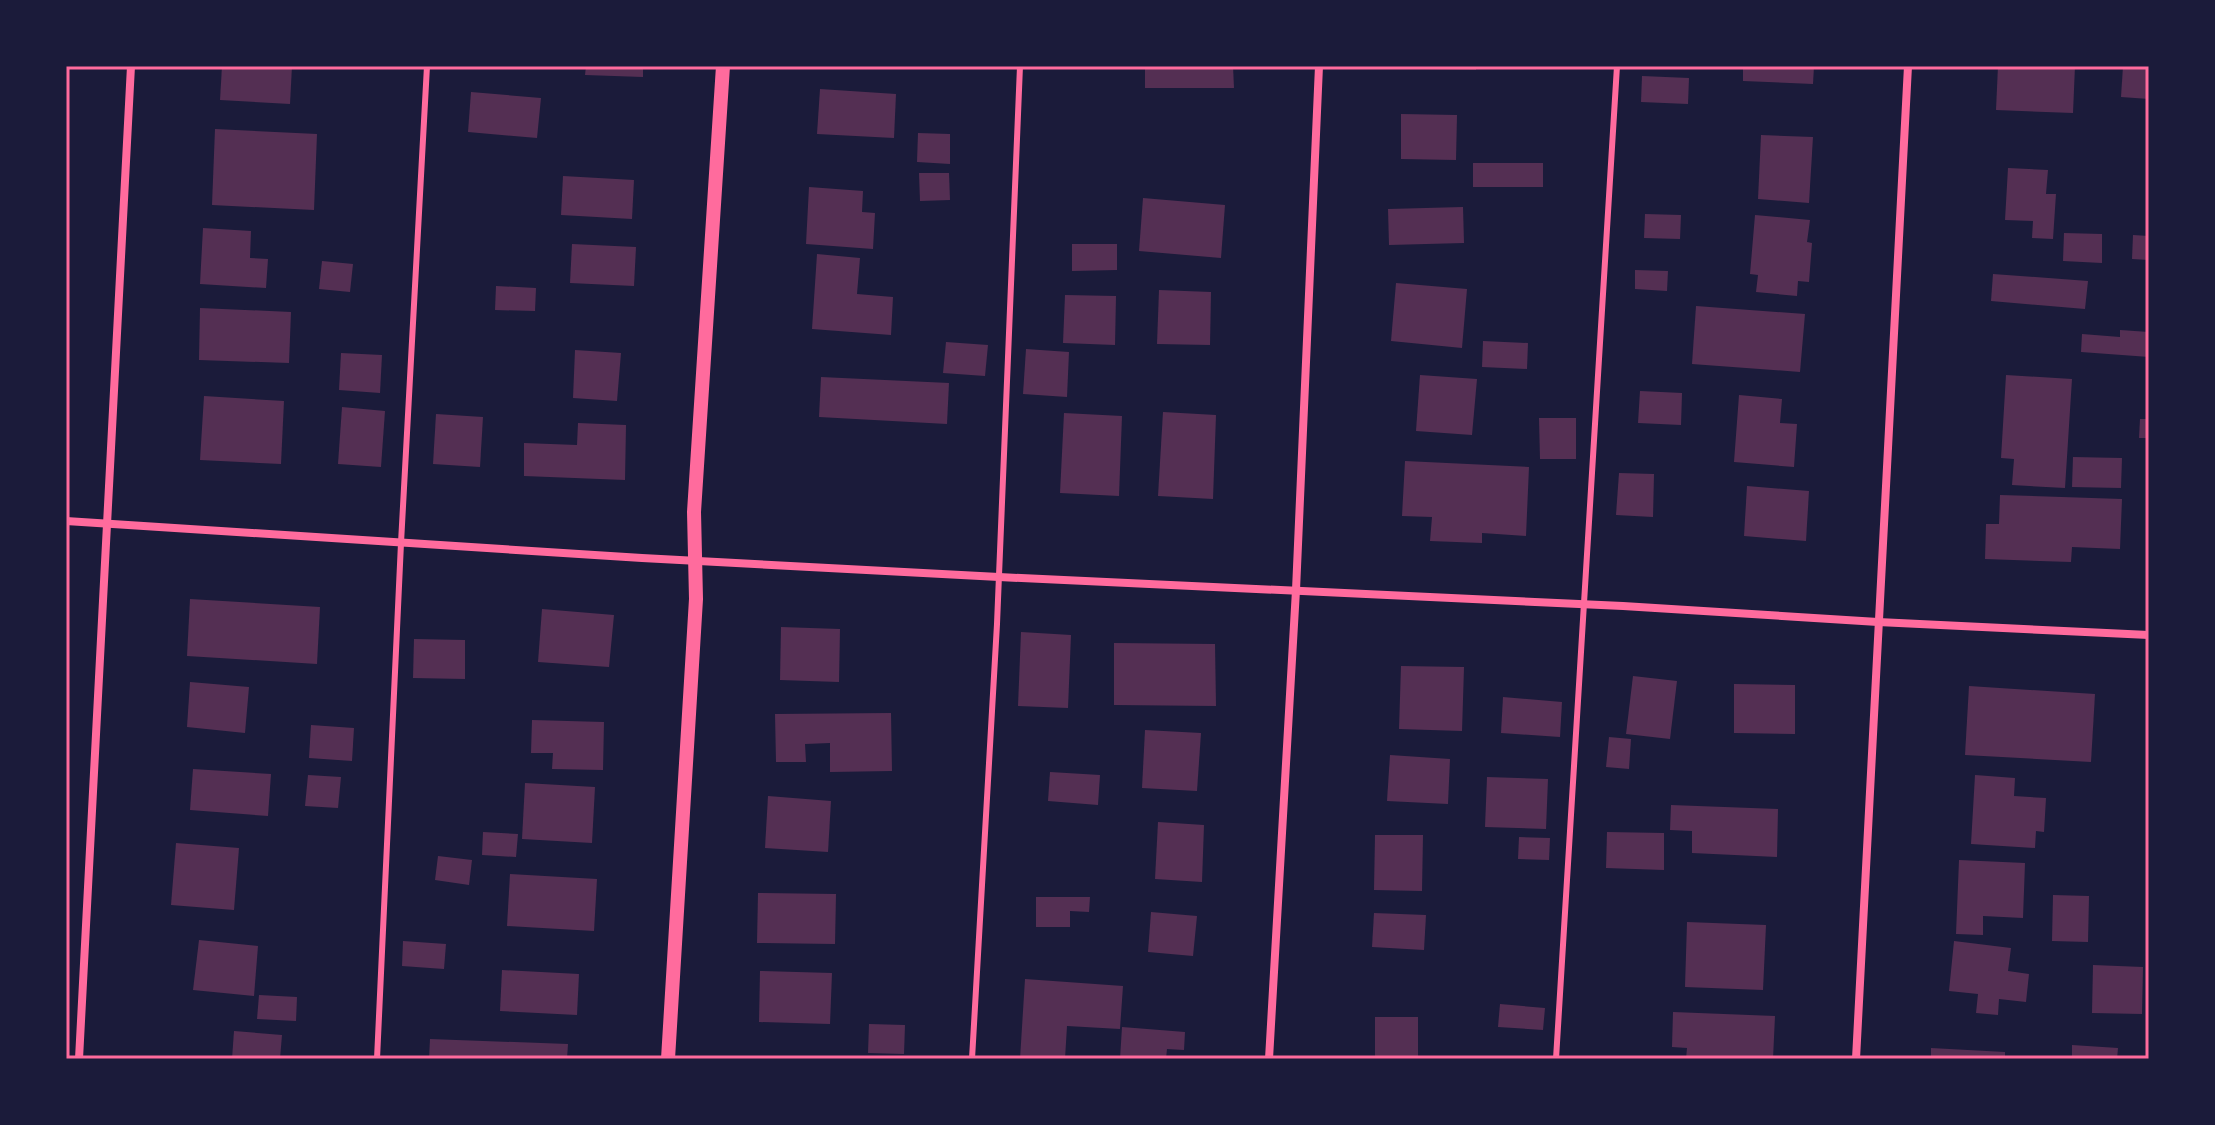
<svg xmlns="http://www.w3.org/2000/svg" width="2215" height="1125" font-family="'Fira Sans',sans-serif">
<rect width="100%" height="100%" fill="#1b1b3a"/>
<!-- building -->
<g fill="#542f53">
<path d="M222 66H292L290 104 220 100Z"/>
<path d="M586 66H643V77L585 75Z"/>
<path d="M1145 66H1233L1234 88H1145Z"/>
<path d="M1422 66H1476V70L1422 69Z"/>
<path d="M1743 66H1814L1813 84 1743 81Z"/>
<path d="M1998 66H2075L2073 113 1996 110Z"/>
<path d="M2123 66H2149V99L2121 97Z"/>
<path d="M1642 76 1689 78 1688 104 1641 102Z"/>
<path d="M820 89 896 94 894 138 817 134Z"/>
<path d="M471 92 541 98 537 138 468 132Z"/>
<path d="M1401 114 1457 115 1456 160 1401 159Z"/>
<path d="M215 129 317 134 314 210 212 205Z"/>
<path d="M918 133 950 134V164L917 162Z"/>
<path d="M1761 135 1813 137 1809 203 1758 199Z"/>
<rect x="1473" y="163" width="70" height="24"/>
<path d="M2008 168 2048 170 2046 194H2056L2053 239 2032 238 2033 221 2005 220Z"/>
<path d="M919 173H949L950 200 920 201Z"/>
<path d="M563 176 634 180 632 219 561 215Z"/>
<path d="M809 187 863 191 862 212 875 213 873 249 806 244Z"/>
<path d="M1143 198 1225 205 1221 258 1139 251Z"/>
<path d="M1463 207 1464 243 1389 245 1388 209Z"/>
<path d="M1645 214 1681 215 1680 239 1644 238Z"/>
<path d="M1755 215 1810 220 1807 242 1812 243 1809 282 1798 281 1797 296 1756 292 1758 275 1750 274Z"/>
<path d="M203 228 251 231 250 258 268 259 266 288 200 284Z"/>
<path d="M2064 233 2102 234V263L2063 261Z"/>
<path d="M2133 235 2149 236V260L2132 259Z"/>
<path d="M572 244 636 247 634 286 570 283Z"/>
<path d="M1072 244H1117V270L1072 271Z"/>
<path d="M817 254 860 258 857 294 893 297 891 335 812 329Z"/>
<path d="M322 261 353 264 350 292 319 289Z"/>
<path d="M1635 270 1668 271 1667 291 1635 289Z"/>
<path d="M1993 274 2088 281 2085 309 1991 301Z"/>
<path d="M1396 283 1467 289 1462 348 1391 341Z"/>
<path d="M496 286 536 288 535 311 495 310Z"/>
<path d="M1159 290 1211 292 1210 345 1157 344Z"/>
<path d="M1065 295 1116 296 1115 345 1063 343Z"/>
<path d="M1696 306 1805 314 1800 372 1692 364Z"/>
<path d="M200 308 291 312 289 363 199 360Z"/>
<path d="M2120 330 2149 332V357L2081 352 2082 334 2120 337Z"/>
<path d="M1483 341 1528 343 1527 369 1482 367Z"/>
<path d="M946 342 988 345 985 376 943 373Z"/>
<path d="M1026 349 1069 352 1067 397 1023 394Z"/>
<path d="M575 350 621 353 617 401 573 398Z"/>
<path d="M341 353 382 355 380 393 339 390Z"/>
<path d="M1420 375 1477 379 1472 435 1416 431Z"/>
<path d="M2006 375 2072 379 2065 488 2012 485 2014 459 2001 458Z"/>
<path d="M821 377 949 383 947 424 819 417Z"/>
<path d="M1640 391 1682 393 1681 425 1638 423Z"/>
<path d="M1739 395 1782 399 1780 423 1797 424 1794 467 1734 462Z"/>
<path d="M204 396 284 401 281 464 200 460Z"/>
<path d="M342 407 385 411 381 467 338 464Z"/>
<path d="M1163 412 1216 415 1213 499 1158 496Z"/>
<path d="M1064 413 1122 416 1119 496 1060 493Z"/>
<path d="M436 414 483 417 480 467 433 464Z"/>
<path d="M1539 418H1576V459H1540Z"/>
<path d="M2140 419H2149V438H2139Z"/>
<path d="M578 423 626 425 625 480 524 476V443L577 445Z"/>
<path d="M2073 457 2122 458 2121 488 2072 487Z"/>
<path d="M1405 461 1529 467 1526 536 1482 533V543L1430 541 1432 517 1402 516Z"/>
<path d="M1619 473 1654 474 1653 517 1616 515Z"/>
<path d="M1747 486 1809 491 1806 541 1744 536Z"/>
<path d="M2000 495 2122 499 2120 549 2072 547 2071 562 1985 559 1986 524H1999Z"/>
<path d="M190 599 320 607 317 664 187 656Z"/>
<path d="M542 609 614 615 609 667 538 662Z"/>
<path d="M781 627 840 629 839 682 780 680Z"/>
<path d="M1021 632 1071 635 1068 708 1018 706Z"/>
<path d="M414 639 465 640V679L413 678Z"/>
<path d="M1114 643 1215 644 1216 706 1114 705Z"/>
<path d="M1401 666 1464 667 1462 731 1399 729Z"/>
<path d="M1633 676 1677 681 1670 739 1626 734Z"/>
<path d="M190 682 249 687 245 733 187 727Z"/>
<path d="M1734 684 1795 685V734L1734 733Z"/>
<path d="M1969 686 2095 694 2091 762 1965 755Z"/>
<path d="M1503 697 1562 702 1560 737 1501 733Z"/>
<path d="M891 713 892 771 830 772V743L805 744 806 762H776L775 714Z"/>
<path d="M532 720 604 722 603 770 552 769 553 753H531Z"/>
<path d="M311 725 354 728 352 761 309 758Z"/>
<path d="M1145 730 1201 733 1197 791 1142 788Z"/>
<path d="M1609 737 1631 739 1629 769 1606 767Z"/>
<path d="M1390 755 1450 759 1448 804 1387 801Z"/>
<path d="M193 769 271 774 268 816 190 810Z"/>
<path d="M1050 772 1100 775 1098 805 1048 801Z"/>
<path d="M308 775 341 777 338 808 305 806Z"/>
<path d="M1975 775 2015 778 2014 796 2046 798 2044 832 2036 831 2035 848 1971 844Z"/>
<path d="M1487 777 1548 779 1546 829 1485 827Z"/>
<path d="M525 783 595 787 592 843 522 839Z"/>
<path d="M768 796 831 801 828 852 765 848Z"/>
<path d="M1671 805 1778 809 1777 857 1692 853V831L1670 830Z"/>
<path d="M1158 822 1204 825 1202 882 1155 879Z"/>
<path d="M483 832 518 834 516 857 482 855Z"/>
<path d="M1607 832 1664 833V870L1606 868Z"/>
<path d="M1375 835H1423L1422 891 1374 890Z"/>
<path d="M1519 837 1550 838 1549 860 1518 859Z"/>
<path d="M176 843 239 848 234 910 171 905Z"/>
<path d="M438 856 472 860 469 885 435 880Z"/>
<path d="M1959 860 2025 863 2023 918 1983 916V935L1956 934Z"/>
<path d="M510 874 597 879 594 931 507 926Z"/>
<path d="M758 893 836 894 835 944 757 943Z"/>
<path d="M2053 895 2089 896 2088 942 2052 941Z"/>
<path d="M1036 897H1090L1089 912 1070 911V927H1036Z"/>
<path d="M1151 912 1197 916 1193 956 1148 952Z"/>
<path d="M1374 913 1426 915 1424 950 1372 947Z"/>
<path d="M1687 922 1766 925 1763 990 1685 987Z"/>
<path d="M199 940 258 946 254 996 193 990Z"/>
<path d="M403 941 446 944 444 969 402 966Z"/>
<path d="M1954 941 2011 948 2008 971 2029 974 2026 1002 1999 999 1998 1015 1976 1013 1978 994 1949 991Z"/>
<path d="M2093 965 2143 967 2142 1014 2092 1013Z"/>
<path d="M502 970 579 974 577 1015 500 1011Z"/>
<path d="M760 971 832 973 830 1024 759 1022Z"/>
<path d="M1025 979 1123 986 1120 1029 1067 1026 1065 1059H1020Z"/>
<path d="M259 995 297 997 296 1021 257 1019Z"/>
<path d="M1500 1004 1545 1008 1543 1030 1498 1027Z"/>
<path d="M1673 1012 1775 1016 1773 1059H1686L1687 1048 1672 1047Z"/>
<rect x="1375" y="1017" width="43" height="42"/>
<path d="M869 1024 905 1025 904 1054 868 1053Z"/>
<path d="M1122 1027 1185 1032 1184 1050 1167 1049 1166 1059H1120Z"/>
<path d="M234 1031 282 1035 280 1059H232Z"/>
<path d="M430 1039 568 1044 567 1059H429Z"/>
<path d="M2072 1045 2118 1048 2117 1059H2072Z"/>
<path d="M1931 1048 2005 1052V1059H1931Z"/>
</g>
<g fill="none" stroke-linecap="round" stroke-linejoin="round">
<!-- service -->
<g stroke="#ff6b9d" stroke-width="6">
<path d="M377 1059 401 543 427 66"/>
<path d="M972 1059 997 624 1020 66"/>
<path d="M1556 1059 1617 66"/>
</g>
<!-- minor -->
<g stroke="#ff6b9d" stroke-width="8">
<path d="M66 521 642 558 999 577 1623 606 1878 622 2149 635"/>
<path d="M79 1059 131 66"/>
<path d="M1269 1059 1296 590 1319 66"/>
<path d="M1856 1059 1908 66"/>
</g>
<!-- tertiary -->
<path stroke="#ff6b9d" stroke-width="14" d="M668 1059 696 599 694 512 723 66"/>
</g>
<!-- border -->
<rect width="2215" height="1125" fill="none" stroke="#1b1b3a" stroke-width="136"/>
<rect x="68" y="68" width="2079" height="989" fill="none" stroke="#ff6b9d" stroke-width="3"/>
</svg>
